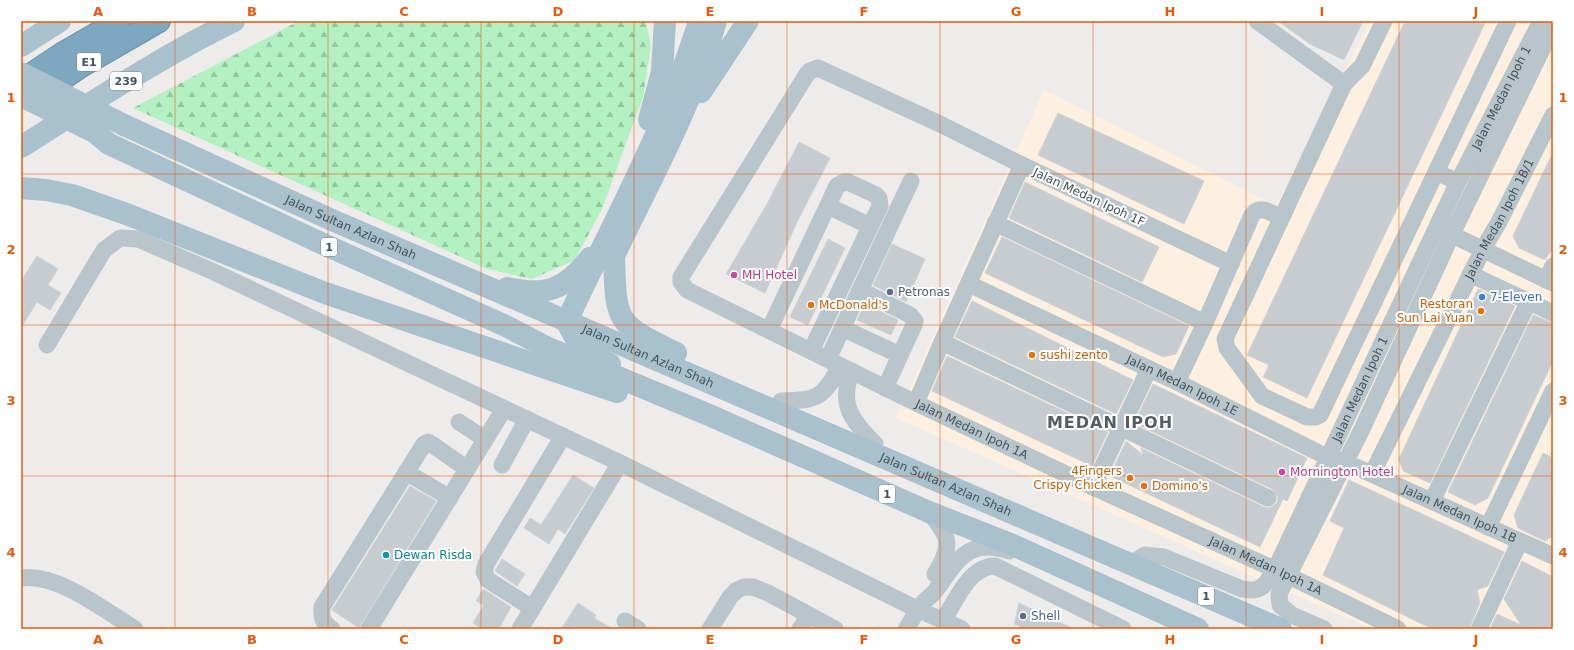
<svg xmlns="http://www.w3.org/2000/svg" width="1574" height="650" font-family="'DejaVu Sans',sans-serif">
<defs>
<pattern id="forest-firs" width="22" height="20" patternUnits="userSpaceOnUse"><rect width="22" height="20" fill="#b4f1c2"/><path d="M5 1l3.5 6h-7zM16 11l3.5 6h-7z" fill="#94c6a1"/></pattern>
</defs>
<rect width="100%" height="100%" fill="#eeebeb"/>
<!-- commercial -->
<path fill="#fdf0e0" d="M1370 21H1553V629H1372L896 418 1044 90 1276 205Z"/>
<!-- forest -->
<path fill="url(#forest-firs)" d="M299 21H646L651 46 643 97 602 209 575 260 532 279 487 269 133 108Z"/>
<!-- building -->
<g fill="#c7ccd1" stroke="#ced3d8">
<path d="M1278 21H1363L1344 60 1310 44Z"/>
<path d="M1405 21H1486L1307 398 1263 377 1269 365 1247 355Z"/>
<path d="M1058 113 1204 181 1184 224 1038 155Z"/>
<path d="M799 142 830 158 798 220 765 293 726 274 767 204Z"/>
<path d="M1553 152V248L1545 260 1519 248 1513 236Z"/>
<path d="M1025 182 1159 247 1142 282 1009 218Z"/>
<path d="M1002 237 1189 326 1176 354 1163 357 985 273Z"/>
<path d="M828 239 845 248 808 325 790 317Z"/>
<path d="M892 244 925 259 906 302 873 285Z"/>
<path d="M37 256 58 269 48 285 61 293 50 310 37 302 21 328V281Z"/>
<path d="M1478 289 1515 306 1430 483 1403 471 1399 459Z"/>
<path d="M972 301 1133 380 1116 414 955 337Z"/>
<path d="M865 304 898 320 891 335 857 320Z"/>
<path d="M1533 315 1553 323V361L1488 498 1475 505 1448 492Z"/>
<path d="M947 356 1108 432 1092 466 932 391Z"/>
<path d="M1153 384 1307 458 1287 501 1283 499 1260 547 1110 476 1126 441 1143 455 1141 448 1264 507 1269 508 1277 503 1278 497 1272 489 1134 423Z"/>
<path d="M1543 453 1553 458V536L1545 541 1518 528 1514 515Z"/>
<path d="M573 475 594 488 565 534 558 529 549 544 524 528 530 518 541 525Z"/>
<path d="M1349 480 1504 552 1488 586 1477 590 1480 602 1469 629H1432L1323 575 1344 528 1330 521Z"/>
<path d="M410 486 436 501 359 628 332 610Z"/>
<path d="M502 559 525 574 517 586 495 571Z"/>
<path d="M1522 561 1553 577V629H1490L1497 614 1521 625 1504 599Z"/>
<path d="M483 589 511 607 499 629H483L473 623 484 605 476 601Z"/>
<path d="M578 603 596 615 594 618 613 629H561Z"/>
<path d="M1019 603 1074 629H1026L1014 624Z"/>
</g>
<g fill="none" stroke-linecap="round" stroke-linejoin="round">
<!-- highway casing -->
<g stroke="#6a93aa" stroke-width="24">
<g id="highway">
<path d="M21 81 62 54 119 21"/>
<path d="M36 97 81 66 159 21"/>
</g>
</g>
<!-- minor -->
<g stroke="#b8c6cc" stroke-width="17">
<path d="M1257 21 1344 84"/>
<path d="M1384 21 1362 66 1344 84 1225 339 1227 348 1262 396 1307 417H1316L1320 415 1436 172 1458 182"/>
<path d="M1436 172 1508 21"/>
<path d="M828 206 870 226"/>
<path d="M995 223 1205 323"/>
<path d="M1442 230 1553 283"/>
<path id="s1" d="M1231 264 1022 165 940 124 818 68 810 71 807 74 681 277V282L687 290 916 403 1093 487 1287 575 1398 629"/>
<path d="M1470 274 1553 313"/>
<path d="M1546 280 1553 266"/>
<path id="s2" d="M969 284 1177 382 1329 458 1338 460"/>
<path d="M860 290 911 181"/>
<path d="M842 328 900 355"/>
<path d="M769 330 837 186 844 182H848L876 195 879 198 880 206 811 351"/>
<path d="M942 342 1268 498"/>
<path d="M47 345 104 250 120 238 138 239 214 272 620 463 919 610 962 629"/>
<path d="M828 359 860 290 910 315 915 321 914 325 885 388"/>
<path d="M852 371C838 404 852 421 875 444"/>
<path d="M1177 382 1205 323 1252 215C1260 204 1271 213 1281 218"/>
<path d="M781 401C817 400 823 399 840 366"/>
<path d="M916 403 942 342 1022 165"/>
<path d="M459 422 485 439"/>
<path id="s3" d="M1345 462 1553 556"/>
<path d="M502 465 527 419"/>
<path d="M406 472 450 498"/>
<path id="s4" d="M1372 474 1483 249 1499 222 1553 115"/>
<path d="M1093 487 1149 369"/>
<path d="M1432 501 1529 301"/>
<path d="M929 512C950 537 953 545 935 574"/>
<path d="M1488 527 1553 391"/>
<path id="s5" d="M1131 564 1145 555 1164 557 1242 589C1262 593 1265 585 1275 570L1458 182 1541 21"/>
<path d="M21 578C58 573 104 610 135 629"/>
<path d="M532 608 488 580 484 572 486 564 563 436"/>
<path d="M625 621 638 629"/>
<path d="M943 621C955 602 969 566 995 566L1123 629"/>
<path d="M332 629C323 623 321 618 322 607L424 444 428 442 433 445 467 469"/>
<path d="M369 629 504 409"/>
<path d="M520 629 620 463"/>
<path d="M710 629 730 597 737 590 744 587H753L768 593 835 629"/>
<path d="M800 629 809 615"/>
<path d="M906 629C912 621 916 610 923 603 927 598 933 595 936 590 957 561 968 537 1009 551"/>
<path d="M1324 629 1292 615 1280 605 1279 594 1362 429 1452 234 1548 37 1552 21"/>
<path d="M1479 629 1520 541"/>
</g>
<!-- major -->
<g stroke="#a8c1cd" stroke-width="22">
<path d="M21 46 60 21"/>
<path d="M701 92 748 21"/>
<path d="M649 120 662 72 665 21"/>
<path id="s6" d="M124 125 332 220 1281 629"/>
<path d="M109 144 321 243 508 327 548 348 709 415 929 512 1013 545 1198 629"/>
<path d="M21 147C91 103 160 57 234 21"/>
<path d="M21 188 46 190 72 195 129 215 325 293 617 392"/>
<path d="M614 254C616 322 614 323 676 353"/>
<path d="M612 260C649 182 693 105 716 21"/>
<path d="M507 288C546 297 566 289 590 258"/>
<path d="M610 364C590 356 574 341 567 321 612 224 668 124 699 21"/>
</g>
<!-- highway -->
<use href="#highway" stroke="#7ea8bf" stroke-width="22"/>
<!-- major-bridge -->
<g stroke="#a8c1cd" stroke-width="22">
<path d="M21 73 124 125"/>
<path d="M21 96 96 133 109 144"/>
</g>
</g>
<!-- grid -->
<path fill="none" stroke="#e8590c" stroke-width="1" stroke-opacity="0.55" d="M175 21V629M328 21V629M481 21V629M634 21V629M787 21V629M940 21V629M1093 21V629M1246 21V629M1399 21V629M21 174H1553M21 325H1553M21 476H1553"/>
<!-- markers -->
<g fill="#d1479c" stroke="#fff" stroke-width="1.5">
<circle cx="734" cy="275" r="4"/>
<circle cx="1282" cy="472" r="4"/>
</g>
<g fill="#5c6f8a" stroke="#fff" stroke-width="1.5">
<circle cx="890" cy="292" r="4"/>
<circle cx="1023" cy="616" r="4"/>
</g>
<circle fill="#3f7fe0" stroke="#fff" stroke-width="1.5" cx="1482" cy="297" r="4"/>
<g fill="#e8710a" stroke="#fff" stroke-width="1.5">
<circle cx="811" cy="305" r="4"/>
<circle cx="1481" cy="311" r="4"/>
<circle cx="1032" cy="355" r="4"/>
<circle cx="1130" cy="478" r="4"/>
<circle cx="1144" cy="486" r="4"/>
</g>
<circle fill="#0f9aa8" stroke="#fff" stroke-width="1.5" cx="386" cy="555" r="4"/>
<g text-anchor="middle" stroke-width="4" stroke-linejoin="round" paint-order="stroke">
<!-- shield labels -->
<g fill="#fff" stroke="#7b868c" stroke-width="1">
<rect x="77" y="53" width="24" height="18" rx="3"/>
<rect x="110" y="72" width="32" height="18" rx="3"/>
<rect x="321" y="238" width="16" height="18" rx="3"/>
<rect x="879" y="485" width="16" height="18" rx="3"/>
<rect x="1198" y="587" width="16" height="18" rx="3"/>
</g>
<g font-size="11" font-weight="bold" fill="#42525a">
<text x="89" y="66">E1</text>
<text x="126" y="85">239</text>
<text x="329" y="251">1</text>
<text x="887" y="498">1</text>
<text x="1206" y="600">1</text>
</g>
<!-- street labels -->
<g font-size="12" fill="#42525a" stroke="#fff">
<text dy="4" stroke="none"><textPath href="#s5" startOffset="686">Jalan Medan Ipoh 1</textPath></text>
<text transform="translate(1089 197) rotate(25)" y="4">Jalan Medan Ipoh 1F</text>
<text dy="4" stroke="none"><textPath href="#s4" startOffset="285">Jalan Medan Ipoh 1B/1</textPath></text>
<text dy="4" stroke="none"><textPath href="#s6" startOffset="249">Jalan Sultan Azlan Shah</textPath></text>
<text dy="4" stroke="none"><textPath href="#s6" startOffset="573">Jalan Sultan Azlan Shah</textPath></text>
<text dy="4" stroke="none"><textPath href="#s2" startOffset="236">Jalan Medan Ipoh 1E</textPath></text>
<text dy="4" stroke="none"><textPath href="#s5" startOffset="362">Jalan Medan Ipoh 1</textPath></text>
<text dy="4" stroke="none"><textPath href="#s1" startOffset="1041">Jalan Medan Ipoh 1A</textPath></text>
<text dy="4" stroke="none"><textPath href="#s6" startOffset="897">Jalan Sultan Azlan Shah</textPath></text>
<text dy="4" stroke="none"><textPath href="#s3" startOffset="126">Jalan Medan Ipoh 1B</textPath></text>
<text dy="4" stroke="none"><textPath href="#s1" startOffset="1365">Jalan Medan Ipoh 1A</textPath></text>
</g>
<!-- hotel labels -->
<g font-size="12" fill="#b23c85" stroke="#fff" text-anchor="start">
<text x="742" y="279">MH Hotel</text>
<text x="1290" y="476">Mornington Hotel</text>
</g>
<!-- service labels -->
<g font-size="12" fill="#4e5e75" stroke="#fff" text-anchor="start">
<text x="898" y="296">Petronas</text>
<text x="1031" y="620">Shell</text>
</g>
<!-- shop labels -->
<g font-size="12" fill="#366cbe" stroke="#fff" text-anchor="start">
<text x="1490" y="301">7-Eleven</text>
</g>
<!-- food labels -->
<g font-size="12" fill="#c56008" stroke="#fff" text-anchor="start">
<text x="1473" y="308" text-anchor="end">Restoran<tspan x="1473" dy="14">Sun Lai Yuan</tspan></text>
<text x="819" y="309">McDonald's</text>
<text x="1040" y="359">sushi zento</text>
<text x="1122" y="475" text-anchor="end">4Fingers<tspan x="1122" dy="14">Crispy Chicken</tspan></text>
<text x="1152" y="490">Domino's</text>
</g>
<!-- culture labels -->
<g font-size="12" fill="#0d838f" stroke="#fff" text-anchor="start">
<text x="394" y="559">Dewan Risda</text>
</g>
<!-- district labels -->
<g font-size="16" font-weight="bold" letter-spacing="1" fill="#575d61" stroke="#fff">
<text x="1110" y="428">MEDAN IPOH</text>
</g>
</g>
<!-- border -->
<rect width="1574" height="650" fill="none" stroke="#ffffff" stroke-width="44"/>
<rect x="22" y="22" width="1530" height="606" fill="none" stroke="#e8590c" stroke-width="1.5"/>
<g font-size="13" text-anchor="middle" font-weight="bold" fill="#e8590c">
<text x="98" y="16">A</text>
<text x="252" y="16">B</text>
<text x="404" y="16">C</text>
<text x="558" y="16">D</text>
<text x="710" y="16">E</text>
<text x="864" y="16">F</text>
<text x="1016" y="16">G</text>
<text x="1170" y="16">H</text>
<text x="1322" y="16">I</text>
<text x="1476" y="16">J</text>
<text x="11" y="102">1</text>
<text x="1563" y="102">1</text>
<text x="11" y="254">2</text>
<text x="1563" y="254">2</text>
<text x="11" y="405">3</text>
<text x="1563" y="405">3</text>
<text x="11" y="557">4</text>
<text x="1563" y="557">4</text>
<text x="98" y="644">A</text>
<text x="252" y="644">B</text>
<text x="404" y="644">C</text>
<text x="558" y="644">D</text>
<text x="710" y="644">E</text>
<text x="864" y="644">F</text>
<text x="1016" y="644">G</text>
<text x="1170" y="644">H</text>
<text x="1322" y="644">I</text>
<text x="1476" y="644">J</text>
</g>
</svg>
